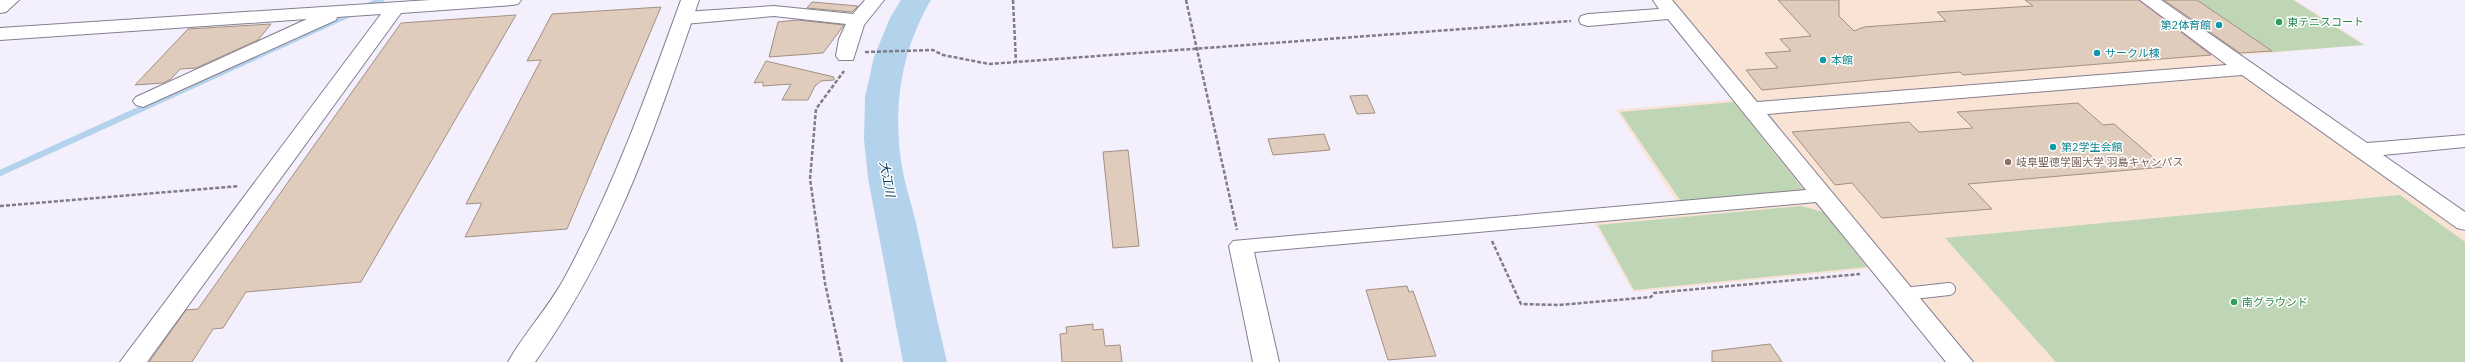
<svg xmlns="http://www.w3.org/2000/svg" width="2465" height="362" font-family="'IBM Plex Sans','Noto Sans JP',sans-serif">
<rect width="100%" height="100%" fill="#f4effc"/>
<!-- education -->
<path fill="#f8e3d5" d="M1671 0H2295L2366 45 2220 57 2465 234V362H1965L1887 267 1633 292 1594 222 1684 213 1616 110 1750 98Z"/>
<!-- green -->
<g fill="#bed5b6">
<path d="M2197 0H2293L2364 45 2272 52Z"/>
<path d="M1734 102 1805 192 1682 203 1620 112Z"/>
<path d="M2400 195 2465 242V362H2056L1945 238Z"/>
<path d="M1801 206 1823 212 1867 267 1634 290 1598 225Z"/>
</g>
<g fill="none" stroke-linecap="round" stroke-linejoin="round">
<!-- stream -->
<g stroke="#b3d2ec" stroke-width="6">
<path d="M366 7 381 0"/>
<path d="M0 173 352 13"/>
</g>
<!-- river -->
<path fill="#b3d2ec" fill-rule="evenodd" d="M901 0H931C902 49 893 104 901 161 904 182 911 202 916 223 926 269 936 316 947 362H903L868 178 864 139 865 97 874 57 890 18Z"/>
</g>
<!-- building -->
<g fill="#e0ccbd" stroke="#a29082">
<path d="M1778 0H1839V16L1854 31 1864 27 1946 21 1937 12 2033 6 2025 0H2139L2211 55 1963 75 1960 72 1762 90 1746 70 1778 68 1765 53 1791 51 1780 39 1811 36Z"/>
<path d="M2164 0H2197L2272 51 2240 53Z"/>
<path d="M812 2 858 6 852 12 807 8Z"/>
<path d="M661 7 567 229 465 237 481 205V203L466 204 541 60 527 61 552 14Z"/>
<path d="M516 15 361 282 246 292 223 328 213 329 192 362H149L186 310 198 309 401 23Z"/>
<path d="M797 20 844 25 823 53 769 57 778 22Z"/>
<path d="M271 24 258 40 196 68 180 69 171 79 163 83 135 85 188 29Z"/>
<path d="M766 61 834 77V80L821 81 815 86 808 100H782L791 84 763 86V82L754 83Z"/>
<path d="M1367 95 1375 113 1357 114 1350 96Z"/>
<path d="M2078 103 2103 125 2114 124 2164 167 1968 184 1992 209 1882 218 1852 183 1835 185 1792 132 1909 122 1919 132 1973 128 1957 112Z"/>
<path d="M1324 134 1330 150 1273 155 1268 139Z"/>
<path d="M1128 150 1139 246 1113 248 1103 152Z"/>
<path d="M1407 286 1409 292 1413 291 1436 356 1388 360 1366 290Z"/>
<path d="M1093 324V330L1103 329 1105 346 1120 345 1122 362H1062L1060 334 1067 333 1066 327Z"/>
<path d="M1770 344 1782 362H1712V351Z"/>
</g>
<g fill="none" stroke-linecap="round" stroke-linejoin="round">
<!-- lane casing -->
<g stroke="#867e91" stroke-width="14">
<path id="lane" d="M1904 294 1949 289"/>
</g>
<!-- street casing -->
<g stroke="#867e91" stroke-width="2">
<g id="street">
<path d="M0 0H19L6 12 0 13Z"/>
<path d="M430 0H521L518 4 512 5 401 13 147 362H120L381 14 337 17 336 20 143 107 136 105 133 101 136 97 307 19 0 40V28Z"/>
<path d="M865 0H884L864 25 853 60H839L836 56 839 39 846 24 774 16 684 24 677 22 675 18 677 14 684 12 774 6 853 14Z"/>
<path d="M1653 0H1672L1757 102 2227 65 2140 0H2161L2367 143 2465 135V147L2383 155 2465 212V230L2457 228 2242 75 1767 114 1973 362H1946L1816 202 1254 252 1279 362H1253L1229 246 1233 241 1806 190 1668 19 1588 26 1581 24 1579 20 1581 16 1588 14 1659 9Z"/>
</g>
</g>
<!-- secondary casing -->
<g stroke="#867e91" stroke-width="2">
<path id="secondary" d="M681 0H699C654 131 616 248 535 362H508C525 332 549 307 565 277 613 188 647 94 681 0Z"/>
</g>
<!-- path -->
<g stroke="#807c86" stroke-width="2.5" stroke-dasharray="4 2" stroke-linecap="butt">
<path d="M1013 0 1016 62"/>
<path d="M1186 0 1237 230"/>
<path d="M865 52 933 50 943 55 989 64 1571 21"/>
<path d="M0 206 239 186"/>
<path d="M1492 241 1521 304 1559 305 1651 297 1654 293 1860 274"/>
<path d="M842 362 825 283 810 179 816 109 844 71"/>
</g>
<!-- lane -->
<use href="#lane" stroke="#fff" stroke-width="12"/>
<!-- street -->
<use href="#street" fill="#fff" fill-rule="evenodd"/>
<!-- secondary -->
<use href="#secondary" fill="#fff" fill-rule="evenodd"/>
</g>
<!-- markers -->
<g fill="#2e9e5b" stroke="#fff" stroke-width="1.5">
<circle cx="2279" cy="22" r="4"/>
<circle cx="2234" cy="302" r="4"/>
</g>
<g fill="#0f9aa8" stroke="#fff" stroke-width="1.5">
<circle cx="2219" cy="25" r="4"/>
<circle cx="2097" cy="53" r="4"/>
<circle cx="1823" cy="60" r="4"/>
<circle cx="2053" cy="147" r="4"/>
</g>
<circle fill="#8d6e63" stroke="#fff" stroke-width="1.5" cx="2008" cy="162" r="4"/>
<g text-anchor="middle" stroke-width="3" stroke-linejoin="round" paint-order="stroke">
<!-- leisure labels -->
<g font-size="11" fill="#27864d" stroke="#fff" text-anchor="start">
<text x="2287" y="26">東テニスコート</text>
<text x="2242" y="306">南グラウンド</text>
</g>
<!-- culture labels -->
<g font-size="11" fill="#0d838f" stroke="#fff" text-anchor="start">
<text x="2211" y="29" text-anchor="end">第2体育館</text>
<text x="2105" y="57">サークル棟</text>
<text x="1831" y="64">本館</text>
<text x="2061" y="151">第2学生会館</text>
</g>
<!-- education labels -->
<g font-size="11" fill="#785e54" stroke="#fff" text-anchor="start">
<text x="2016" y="166">岐阜聖徳学園大学 羽島キャンパス</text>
</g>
<!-- water labels -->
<g font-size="12" font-style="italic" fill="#083e61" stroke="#fff">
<text transform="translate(887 179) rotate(79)" y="4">大江川</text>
</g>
</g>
</svg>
